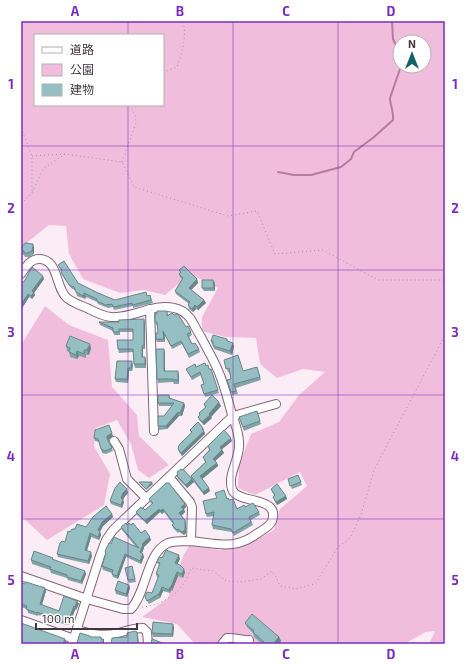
<svg xmlns="http://www.w3.org/2000/svg" width="466" height="665" font-family="'Exo 2','Noto Sans JP',sans-serif">
<rect width="100%" height="100%" fill="#fbedf5"/>
<!-- green -->
<g fill="#f0bedc" fill-rule="evenodd">
<path d="M21 21H445V644H429L435 631 426 632 404 644H195L177 624 142 617 168 598 184 554 190 545 220 550 252 542 274 530 280 509 307 486 300 472 255 495 238 488 239 465 251 434 279 422 299 395 325 372 303 369 277 378 260 364 256 338 225 337 202 331V317L218 288 190 274 165 295 144 290 120 293 83 279 69 254 66 226 49 225 29 241 21 251ZM35 35H163V105H35ZM400 42H424V66H400Z"/>
<path d="M45 306 69 325 108 340 112 387 137 415 139 436 169 465 149 478 138 470 131 444 117 420 96 428 94 446 110 474 104 505 47 540 21 516V345Z"/>
</g>
<g fill="none" stroke-linecap="round" stroke-linejoin="round">
<!-- stream -->
<g stroke="#b57ca0" stroke-width="2">
<path d="M392 21 393 39 400 54"/>
<path d="M278 172 294 175H311L341 167 351 159 354 152 374 137 393 120C394 112 390 105 390 98L401 66"/>
</g>
<!-- minor casing -->
<g stroke="#836677" stroke-width="10">
<g id="minor">
<path d="M21 274C26 267 30 259 39 259 59 259 55 288 67 298 73 303 80 305 87 308 95 312 102 316 111 317 132 319 153 303 174 308 180 309 186 313 190 318 194 324 197 331 201 337 208 351 216 363 221 378 225 389 228 400 231 411 234 421 239 432 239 442 241 458 227 474 232 489 237 505 281 495 272 521 270 526 263 530 258 533 233 552 215 542 187 541 180 541 175 541 168 543 146 553 147 592 131 609H123L87 599 21 576"/>
<path d="M150 309 154 431"/>
<path d="M114 441 119 449 127 479 146 498"/>
<path d="M169 477 190 502 192 507 191 541"/>
<path d="M21 620 74 639"/>
<path d="M77 630C91 634 103 637 118 633 126 631 134 628 143 628L147 632 148 644"/>
<path d="M108 635V644"/>
<path d="M72 644 100 556 106 540 113 530 233 416 276 404"/>
<path d="M222 644 227 638C234 637 242 641 249 640"/>
</g>
</g>
<!-- path -->
<g stroke="#a2959d" stroke-width="1" stroke-dasharray="1 3" stroke-linecap="butt">
<path d="M163 72 177 67C182 53 187 36 183 21"/>
<path d="M21 128 32 156V191"/>
<path d="M32 156 65 154 122 162 134 187 228 216 257 211 275 254 323 250 378 280H445"/>
<path d="M122 162 136 123 135 114 129 105"/>
<path d="M21 204 32 193 43 169 65 154"/>
<path d="M142 607C165 605 184 591 191 568L213 571 226 581 240 582 261 579 272 571 276 577 280 586 296 589 315 584 338 547 350 538 361 515 374 470 445 335"/>
</g>
<!-- minor -->
<use href="#minor" stroke="#fff" stroke-width="8"/>
</g>
<!-- wall -->
<g fill="#81a4a8">
<path d="M34 247V254L29 257H25L24 255H23L21 251Z"/>
<path d="M58 265 78 283 98 293 115 300 150 295 153 303 133 308V306L114 310 113 307 108 308 98 304 97 302 86 297 85 299 77 296 76 291 71 288 62 275 61 272V271Z"/>
<path d="M179 270 197 279 198 283 191 290 204 300 206 303 198 310 196 309 193 312 189 309 188 305 189 304 176 294 175 291 182 279 180 277 179 274 180 272Z"/>
<path d="M44 279 34 293 35 295 32 299 29 297 21 310V281L24 282Z"/>
<path d="M215 283V291H204L202 288Z"/>
<path d="M167 311 168 315H174L191 332 192 335 189 337 192 344 199 349 200 352 189 358 182 344 172 349 165 334V342H157L156 339 158 333V325H156L155 322 157 314Z"/>
<path d="M99 322H145V349H143V357L146 360V368H135L134 364 133 352 119 353 118 349 133 340V332H120V335H114L113 331 100 325Z"/>
<path d="M227 339 228 341 234 346 232 355 214 349 213 344H212L211 341Z"/>
<path d="M66 346 91 348 89 355H86V358L79 356 77 359 70 357 69 352 67 351Z"/>
<path d="M165 353V371L179 375V384H174L173 382 158 383 157 379Z"/>
<path d="M224 360 243 371 257 367 261 380 236 388 238 394 232 395 227 380 231 379 229 372H228Z"/>
<path d="M117 361 133 365 132 371H129L128 383 116 382 115 379Z"/>
<path d="M206 366 209 369H211L219 393 205 397 201 385 204 384 201 375 192 380 186 369Z"/>
<path d="M169 395 170 398 184 403 185 406 182 416H179L167 429 159 430 158 426 164 416 172 406H159L158 403Z"/>
<path d="M204 404 221 406 211 417 212 418 204 425 199 420 198 417 200 415 199 413 205 408Z"/>
<path d="M257 411 261 424 244 431 239 417Z"/>
<path d="M203 428 205 434 182 456 179 452 178 449 191 433 190 430Z"/>
<path d="M113 436 109 439V441L113 451 106 454 102 453 99 442 95 441 94 438Z"/>
<path d="M232 441 222 449 224 453 215 461 217 463 218 466 202 479 210 491 204 495 193 481 194 482 187 488 178 479 177 476 178 474 177 472 191 477V476L205 462 203 457 209 450 208 446Z"/>
<path d="M298 475 302 485 292 489 288 479Z"/>
<path d="M271 489 286 496 287 499 277 505 274 500 273 497 275 496 272 492Z"/>
<path d="M128 493 125 496 123 500 124 502 122 508 111 504 110 501Z"/>
<path d="M149 499 185 504 186 507 184 509 185 512 181 516 185 520 186 523V533L184 535 179 532 178 533 173 528 172 525 173 524 164 512 162 514 160 512 147 524 137 515 136 512 142 509 145 510 152 504 150 502Z"/>
<path d="M227 499 229 500 237 509 245 507 259 512 260 515 251 520 253 525 234 536 232 532 213 529 212 525 214 516 207 517 206 514Z"/>
<path d="M112 514 113 517 103 526 100 531 101 535 99 540 91 537 87 551 92 556 89 564 58 557 57 554 65 542 75 529 86 527Z"/>
<path d="M127 525H131L151 540 144 547V548L142 553 144 557 141 564 126 557 118 579 113 577 112 574V573L103 570 102 566 106 555 105 552 111 544 136 547 122 530 121 527Z"/>
<path d="M162 558 180 559 177 564 185 572 183 578 178 576 172 591 171 590 170 593 163 591 160 598 149 604 145 597 152 593 158 578 157 577 156 574 159 565 157 562Z"/>
<path d="M31 560H53L86 574 82 584 68 580 67 578 51 573 50 570 32 564Z"/>
<path d="M132 566 136 582 129 583 128 580Z"/>
<path d="M21 583 25 584 45 588 46 591 42 605 59 611 77 601 79 604 76 610H75L69 625H66L38 615V616L28 613 27 609 21 607Z"/>
<path d="M129 585 130 588 127 597 116 594 115 590Z"/>
<path d="M245 623 279 637 281 641 279 644H262L254 637 253 633 247 627Z"/>
<path d="M174 627 173 637H153L152 633Z"/>
</g>
<!-- shaded-wall -->
<g fill="#698688">
<path d="M33 244 34 247V254L32 251Z"/>
<path d="M43 276 44 279 34 293 35 295 32 299 31 296 32 291Z"/>
<path d="M197 279 198 283 190 291 189 288Z"/>
<path d="M213 280 215 283V291L214 288Z"/>
<path d="M84 293 86 297 85 299 83 296Z"/>
<path d="M28 294 29 297 21 310V305Z"/>
<path d="M204 300 206 303 198 310 197 307Z"/>
<path d="M195 305 196 309 193 312 192 309Z"/>
<path d="M144 319 145 322V349L144 345Z"/>
<path d="M163 331 165 334V342L164 339Z"/>
<path d="M233 343 234 346 232 355 230 351Z"/>
<path d="M90 344 91 348 89 355 87 350Z"/>
<path d="M142 346 143 349V360L142 357Z"/>
<path d="M164 349 165 353V374L164 371Z"/>
<path d="M77 351 79 356 77 359 76 355Z"/>
<path d="M145 357 146 360V368L145 364Z"/>
<path d="M132 361 133 365 132 371 131 368Z"/>
<path d="M128 368 129 371 128 383 127 379Z"/>
<path d="M178 371 179 375V384L178 380Z"/>
<path d="M219 402 221 406 211 417 212 418 204 425 202 422Z"/>
<path d="M184 403 185 406 182 416 180 413Z"/>
<path d="M178 412 179 416 167 429 166 426Z"/>
<path d="M203 428 205 434 182 456 181 453Z"/>
<path d="M112 433 113 436 109 439V442L107 438V436Z"/>
<path d="M231 438 232 441 221 450 220 447Z"/>
<path d="M222 450 224 453 214 462 213 459Z"/>
<path d="M217 463 218 466 201 480 200 476Z"/>
<path d="M192 479 194 482 187 488 186 485Z"/>
<path d="M152 482 153 484 146 490V489Z"/>
<path d="M209 488 210 491 204 495 203 492Z"/>
<path d="M127 489 128 493 125 496 123 500 124 502 122 508 121 505V498L123 493Z"/>
<path d="M286 496 287 499 277 505 276 502Z"/>
<path d="M185 504 186 507 183 510 181 507Z"/>
<path d="M159 509 160 512 147 524 145 521Z"/>
<path d="M163 509 164 512 162 514 160 511Z"/>
<path d="M184 509 185 512 180 517 179 513Z"/>
<path d="M112 514 113 517 103 526 99 534 98 530 102 522Z"/>
<path d="M185 520 186 523V533L184 535 182 532Z"/>
<path d="M100 532 101 535 99 540 98 537Z"/>
<path d="M90 533 91 537 86 553 85 550Z"/>
<path d="M150 537 151 540 144 547V548L141 555 140 552 142 544Z"/>
<path d="M91 552 92 556 89 564 88 561Z"/>
<path d="M125 554 126 557 118 579 117 576Z"/>
<path d="M143 554 144 557 141 564 140 561Z"/>
<path d="M179 555 180 559 176 567 175 563Z"/>
<path d="M184 569 185 572 183 578 182 574Z"/>
<path d="M85 571 86 574 82 584 81 581Z"/>
<path d="M177 572 178 576 172 591 171 587Z"/>
<path d="M129 585 130 588 127 597 126 594Z"/>
<path d="M162 587 163 591 160 598 159 594Z"/>
<path d="M170 587 171 590 170 593 169 590Z"/>
<path d="M45 588 46 591 41 607 40 604Z"/>
<path d="M77 601 79 604 76 610 75 607Z"/>
<path d="M74 606 75 610 69 625 68 622Z"/>
<path d="M173 624 174 627 173 637 172 634Z"/>
<path d="M137 632 138 635 139 644H138Z"/>
<path d="M279 637 281 641 279 644H273Z"/>
<path d="M65 639 66 642 65 644H63Z"/>
</g>
<!-- building -->
<g fill="#96bfc3" stroke="#698688">
<path d="M25 243 33 244 32 251 27 253H24V251H21L22 247Z"/>
<path d="M64 261 78 283 98 293 115 300 146 292 147 296 150 295 151 300 132 305V303L113 307 112 304 106 305 97 301V299L84 293 83 296 76 292 74 287 69 285 61 272 62 270 58 265Z"/>
<path d="M184 266 197 279 189 288 204 300 197 307 195 305 192 309 188 305 190 302 175 291 183 278 179 274 181 272 179 270Z"/>
<path d="M32 267 43 276 32 291 34 292 31 296 28 294 21 305V281L24 282Z"/>
<path d="M202 280H213L214 288H202Z"/>
<path d="M157 311H167V316L172 313 174 315 178 314 186 327 188 326 191 332 187 334 192 344 195 343 199 349 188 354 181 341 171 346 163 331 164 339H156V333H158L157 322H155V314H157Z"/>
<path d="M144 319V345L142 346V357H145V364H134L133 349H118L117 340H133V329H119V332H113V328L99 322H119V320Z"/>
<path d="M213 335 227 339V341L233 343 230 351 213 346V341H211Z"/>
<path d="M70 336 90 344 87 350H84V354L77 351 76 355 69 352 70 348 66 346Z"/>
<path d="M156 349H164V371H178V380H173V379H157Z"/>
<path d="M238 355 243 371 257 367 260 377 234 384 236 391 231 392 227 380 231 379 229 368 226 369 224 360Z"/>
<path d="M117 361H132L131 368H128L127 379H115Z"/>
<path d="M205 363 206 366 208 365 209 369H211L218 390 204 394 201 385 204 384 200 372 191 377 186 369 195 364 196 367Z"/>
<path d="M158 395H169V398L184 403 180 413 178 412 166 426H158V416H164L174 403H158Z"/>
<path d="M212 395 219 402 209 414 210 415 202 422 198 417 200 415 199 413 206 407 204 404Z"/>
<path d="M257 411 260 421 243 427 239 417Z"/>
<path d="M198 422 203 428 202 429 204 431 181 453 178 449 179 445 192 432 190 430Z"/>
<path d="M109 425 112 433 107 436V438L112 448 105 451 101 449 98 439 94 438 95 430Z"/>
<path d="M224 430 231 438 220 447 222 450 213 459 217 463 200 476 209 488 203 492 191 476 206 462 203 457 210 450 208 446Z"/>
<path d="M181 469 182 470 183 469 192 479 186 485 177 476 178 474 177 472Z"/>
<path d="M298 475 301 482 290 486 288 479Z"/>
<path d="M120 482 127 489 123 493 121 498 123 499 121 505 110 501 115 488Z"/>
<path d="M139 482H152L146 489Z"/>
<path d="M166 483H169L185 504 181 507 184 509 179 513 185 520V530L182 532 178 529 177 530 172 525 174 523 163 509 160 511 159 509 145 521 136 512 141 507 142 509 143 508 145 510 153 503 149 499Z"/>
<path d="M277 484 286 496 276 502 273 497 275 495 271 489Z"/>
<path d="M224 490 227 499 228 498 229 500 233 499 237 509 244 505 245 507 253 503 259 512 249 517 251 522 233 533 231 529 212 525 214 512 206 514 203 501 217 498 215 493Z"/>
<path d="M106 506 112 514 102 522 98 530 100 532 98 537 90 533 85 550 91 552 88 561 57 554 60 543 62 541 65 542 68 531 70 532 72 529H75L77 524 86 527 93 517Z"/>
<path d="M126 523 127 525 129 523 131 525 133 523 141 533 145 530 150 537 142 544 143 545 140 552 143 554 140 561 125 554 117 576 112 574 113 570 102 566 106 553 105 552 106 549 109 543 111 544 114 537 139 548 121 527Z"/>
<path d="M166 550 179 555 175 563 180 565 184 569 182 574 177 572 171 587H170L169 590 162 587 159 594 147 601 145 597 147 592 152 593 159 575 156 574 160 563 157 562 159 557 162 558Z"/>
<path d="M34 551 53 558 52 559 85 571 81 581 67 577V575L50 569 51 567 31 560Z"/>
<path d="M132 566 135 579 128 580 125 568Z"/>
<path d="M118 581 129 585 126 594 115 590Z"/>
<path d="M26 582 45 588 40 604 59 611 64 596 77 601 75 607 74 606 68 622H65L37 612V613L26 609 27 606 21 604V583L25 584Z"/>
<path d="M252 614 279 637 273 644H266L253 632 254 631 245 623Z"/>
<path d="M153 622 173 624 172 634 152 633Z"/>
<path d="M21 623 65 639 63 644H21Z"/>
<path d="M135 631 137 632 138 644H111L112 638 127 637V633Z"/>
<path d="M80 633 90 636V637H101L103 644H76L77 643Z"/>
<path d="M152 639 165 644H151Z"/>
</g>
<!-- grid -->
<path fill="none" stroke="#7b2cbf" stroke-width="1" stroke-opacity="0.55" d="M128 21V35M233 21V644M338 21V644M128 105V644M21 146H445M21 270H445M21 395H445M21 519H445"/>
<!-- border -->
<rect width="466" height="665" fill="none" stroke="#ffffff" stroke-width="44"/>
<!-- legend -->
<rect x="34" y="34" width="130" height="72" fill="#ffffff" stroke="#b4afb2"/>
<rect x="42" y="47" width="20" height="6" fill="#ffffff" stroke="#b4afb2"/>
<text x="70" y="54" font-size="12" fill="#44373f">道路</text>
<rect x="42" y="64" width="20" height="12" fill="#f0bedc" stroke="#b4afb2"/>
<text x="70" y="74" font-size="12" fill="#44373f">公園</text>
<rect x="42" y="84" width="20" height="12" fill="#96bfc3" stroke="#b4afb2"/>
<text x="70" y="94" font-size="12" fill="#44373f">建物</text>
<!-- north arrow -->
<g transform="translate(412 54)"><circle r="19" fill="#ffffff" stroke="#b4afb2"/>
<path d="M0-3L7 15L0 10L-7 15Z" fill="#126268"/>
<text y="-6" font-size="11" font-weight="bold" text-anchor="middle" fill="#44373f">N</text>
</g>
<!-- scale -->
<path d="M36 623v6h101v-6" fill="none" stroke="#44373f" stroke-width="2"/>
<text x="42" y="623" font-size="12" fill="#44373f" stroke="#ffffff" stroke-width="3" paint-order="stroke">100 m</text>
<rect x="22" y="22" width="422" height="621" fill="none" stroke="#7b2cbf" stroke-width="1.5"/>
<g font-size="13" text-anchor="middle" font-weight="bold" fill="#7b2cbf">
<text x="75" y="16">A</text>
<text x="180" y="16">B</text>
<text x="286" y="16">C</text>
<text x="391" y="16">D</text>
<text x="11" y="89">1</text>
<text x="455" y="89">1</text>
<text x="11" y="213">2</text>
<text x="455" y="213">2</text>
<text x="11" y="337">3</text>
<text x="455" y="337">3</text>
<text x="11" y="461">4</text>
<text x="455" y="461">4</text>
<text x="11" y="585">5</text>
<text x="455" y="585">5</text>
<text x="75" y="659">A</text>
<text x="180" y="659">B</text>
<text x="286" y="659">C</text>
<text x="391" y="659">D</text>
</g>
</svg>
